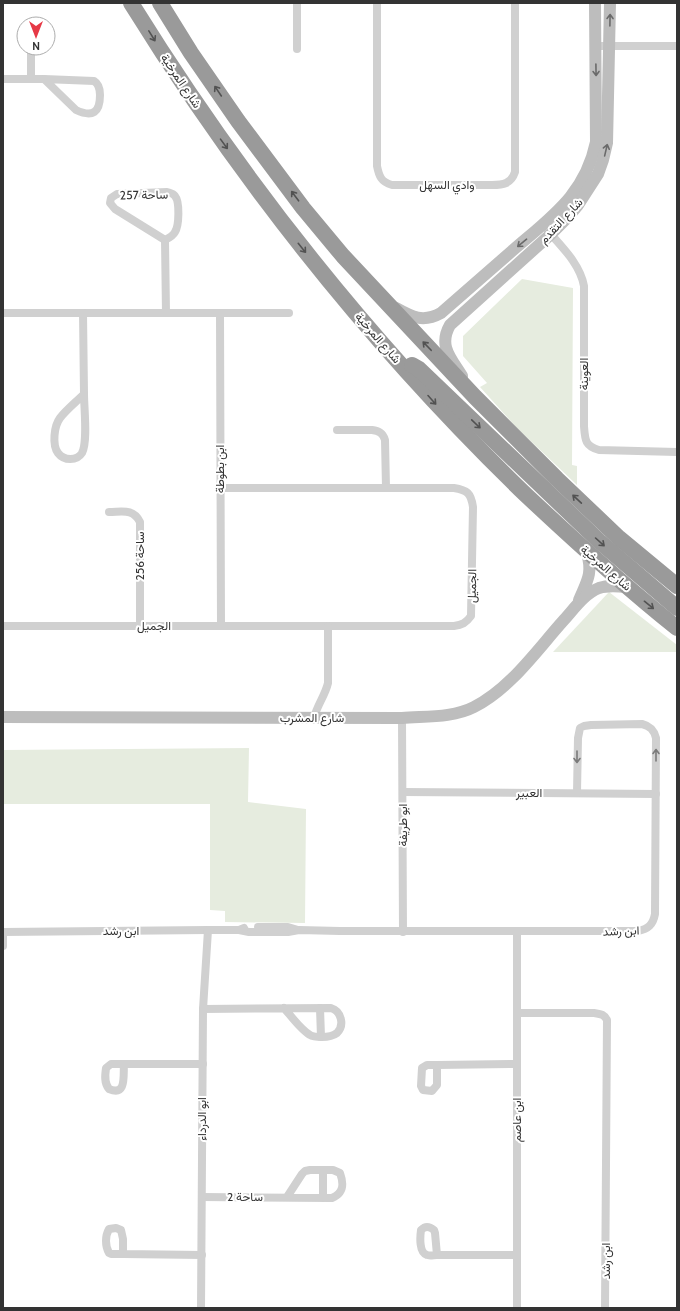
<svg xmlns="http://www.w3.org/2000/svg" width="680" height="1311" font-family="Cabin,Vazirmatn,sans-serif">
<rect width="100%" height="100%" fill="#fff"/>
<!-- green -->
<g fill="#e6ecdf">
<path d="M522 279 573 288 572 465 577 466V485L517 428 480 387 487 383 463 356V336Z"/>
<path d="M609 592 677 645V652H553Z"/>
<path d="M249 748 248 802 306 809 305 923 225 922V911L210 910V804H3V750Z"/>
</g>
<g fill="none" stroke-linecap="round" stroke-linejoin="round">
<!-- street -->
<g stroke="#d0d0d0" stroke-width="8">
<path d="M297 3V49"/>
<path d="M377 3V166C379 176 381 182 392 185H492C503 185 511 184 515 172V3"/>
<path d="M32 24V22"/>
<path d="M596 46H677"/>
<path d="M3 79H44"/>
<path d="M31 79V48"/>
<path d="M44 79 94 81C99 84 100 89 100 95 100 112 93 118 76 110Z"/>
<path d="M167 192C170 193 173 193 175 196 180 202 179 226 175 232 173 236 169 238 165 240L115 209 110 203 111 198 117 194Z"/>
<path d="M548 231C562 247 580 264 584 286V426C585 440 585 446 599 450L677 452"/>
<path d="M165 240 166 313"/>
<path d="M3 313H289"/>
<path d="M83 313 84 394"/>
<path d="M220 313 221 626"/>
<path d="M84 394C84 408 88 442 82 453 77 461 64 461 58 453 52 445 54 426 60 418 66 410 76 402 84 394Z"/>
<path d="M337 430H372C379 431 383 433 385 440L386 488"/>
<path d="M109 512C122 512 133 508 140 522V627"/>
<path d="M3 626H454C462 625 466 623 471 616L473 507C471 493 467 490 454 488H220"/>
<path d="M314 718C317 705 325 696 328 683V626"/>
<path d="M402 718 403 932"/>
<path d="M403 792 656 794"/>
<path d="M258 927H288L298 930"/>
<path d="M239 930 249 932H288L299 930 340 931H638C648 929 653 925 655 914L656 738C654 730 650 726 642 724L591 725 584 726 580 728 578 738 577 793"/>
<path d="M3 932 208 930H239L244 928"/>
<path d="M3 946V932"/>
<path d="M320 1008 321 1037"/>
<path d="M203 1009 331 1008C341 1011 345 1025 337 1033 333 1036 327 1037 322 1037 318 1037 313 1037 310 1035 301 1030 291 1016 284 1008"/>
<path d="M517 1013H594C601 1014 604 1014 607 1020L605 1308"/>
<path d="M124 1064C123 1075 127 1097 109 1089 104 1083 105 1075 106 1068L111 1064H203"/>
<path d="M437 1065V1085L432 1091 423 1090 421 1086 422 1068 427 1065H437L517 1064"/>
<path d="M323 1170V1198"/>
<path d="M202 1197 332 1198C344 1193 344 1184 340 1173L333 1170H310L305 1171 302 1174 287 1197"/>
<path d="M123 1254V1239L121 1230 116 1228 109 1229C105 1236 105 1246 109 1253L111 1254H123L202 1255"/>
<path d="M437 1255 435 1233 434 1230C429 1226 425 1226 421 1230 420 1237 419 1253 427 1255 429 1256 434 1255 437 1255H517"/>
<path d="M201 1308 203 1009 208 930"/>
<path d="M517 1308V932"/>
</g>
<!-- secondary -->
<g stroke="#bdbdbd" stroke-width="12">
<path d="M396 308C412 317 423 323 441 313 465 292 488 272 512 251 551 217 585 195 596 142L595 3"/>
<path d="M462 376C451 358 438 346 450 325L551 234 567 218 578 205 598 174 603 160 607 143 610 3"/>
<path d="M579 600C587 581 593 574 587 553"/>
<path d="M3 717 402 718C425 716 453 718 474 707 510 689 537 650 563 621 574 609 584 594 599 588 608 585 617 586 626 587"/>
</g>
<!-- highway -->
<g stroke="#9a9a9a" stroke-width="16">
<path d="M131 3C242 182 374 348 526 495 575 541 624 586 677 628"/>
<path d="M160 3 191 53 238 121 303 208 343 256 475 397 557 479 619 538 677 586"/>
<path d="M412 365 419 369 599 541 677 608"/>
</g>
</g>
<!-- one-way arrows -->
<defs><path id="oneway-shaft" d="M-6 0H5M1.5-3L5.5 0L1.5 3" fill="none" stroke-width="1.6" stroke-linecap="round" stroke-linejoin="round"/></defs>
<g stroke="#6a6a6a">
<use href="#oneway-shaft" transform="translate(610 20) rotate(-89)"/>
<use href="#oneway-shaft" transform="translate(596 70) rotate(89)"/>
<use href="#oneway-shaft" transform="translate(606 150) rotate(-77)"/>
<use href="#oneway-shaft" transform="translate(522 243) rotate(140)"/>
</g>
<g stroke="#525252">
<use href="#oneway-shaft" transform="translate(152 36) rotate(58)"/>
<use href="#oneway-shaft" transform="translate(218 91) rotate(-124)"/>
<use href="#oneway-shaft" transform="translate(224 144) rotate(54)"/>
<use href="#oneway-shaft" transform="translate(295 196) rotate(-127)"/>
<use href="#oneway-shaft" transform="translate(302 248) rotate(51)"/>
<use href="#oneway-shaft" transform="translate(427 346) rotate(-134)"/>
<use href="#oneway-shaft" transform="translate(432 400) rotate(48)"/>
<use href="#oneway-shaft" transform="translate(476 424) rotate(44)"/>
<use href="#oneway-shaft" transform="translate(577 499) rotate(-137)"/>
<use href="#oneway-shaft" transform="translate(600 542) rotate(42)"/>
<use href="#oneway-shaft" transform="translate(649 605) rotate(39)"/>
</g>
<g stroke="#7a7a7a">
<use href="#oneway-shaft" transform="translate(656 755) rotate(-90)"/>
<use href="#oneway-shaft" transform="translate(577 757) rotate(90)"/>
</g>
<g text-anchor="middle" stroke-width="4" stroke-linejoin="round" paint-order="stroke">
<!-- street labels -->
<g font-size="12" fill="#333" stroke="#fff">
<text transform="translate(181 81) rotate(56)" y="4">شارع المرخية</text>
<text x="447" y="189">وادي السهل</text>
<text transform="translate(144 195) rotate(-1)" y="4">ساحة 257</text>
<text transform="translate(561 221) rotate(-47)" y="4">شارع التقدم</text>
<text transform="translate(378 338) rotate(49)" y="4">شارع المرخية</text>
<text transform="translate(584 374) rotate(-90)" y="4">العوينة</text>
<text transform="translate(220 469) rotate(-90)" y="4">ابن بطوطة</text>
<text transform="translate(140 556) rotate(-90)" y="4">ساحة 256</text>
<text transform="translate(606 568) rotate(41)" y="4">شارع المرخية</text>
<text transform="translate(472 586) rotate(-89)" y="4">الجميل</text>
<text x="154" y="630">الجميل</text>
<text x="312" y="722">شارع المشرب</text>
<text x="529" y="797">العبير</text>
<text transform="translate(403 825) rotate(-90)" y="4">ابو طريفة</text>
<text x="121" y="935">ابن رشد</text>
<text transform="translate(621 931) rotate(-2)" y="4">ابن رشد</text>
<text transform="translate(202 1119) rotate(-90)" y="4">ابو الدرداء</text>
<text transform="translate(517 1120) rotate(-90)" y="4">ابن عاصم</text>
<text x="245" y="1201">ساحة 2</text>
<text transform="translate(606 1261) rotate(-90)" y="4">ابن رشد</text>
</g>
</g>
<!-- border -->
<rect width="680" height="1311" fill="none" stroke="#333333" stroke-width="8"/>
<!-- north arrow -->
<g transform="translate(36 36) rotate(180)"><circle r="19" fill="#ffffff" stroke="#adadad"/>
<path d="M0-3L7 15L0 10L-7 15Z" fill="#e63946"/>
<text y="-6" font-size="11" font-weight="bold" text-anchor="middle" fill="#333333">N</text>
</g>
</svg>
